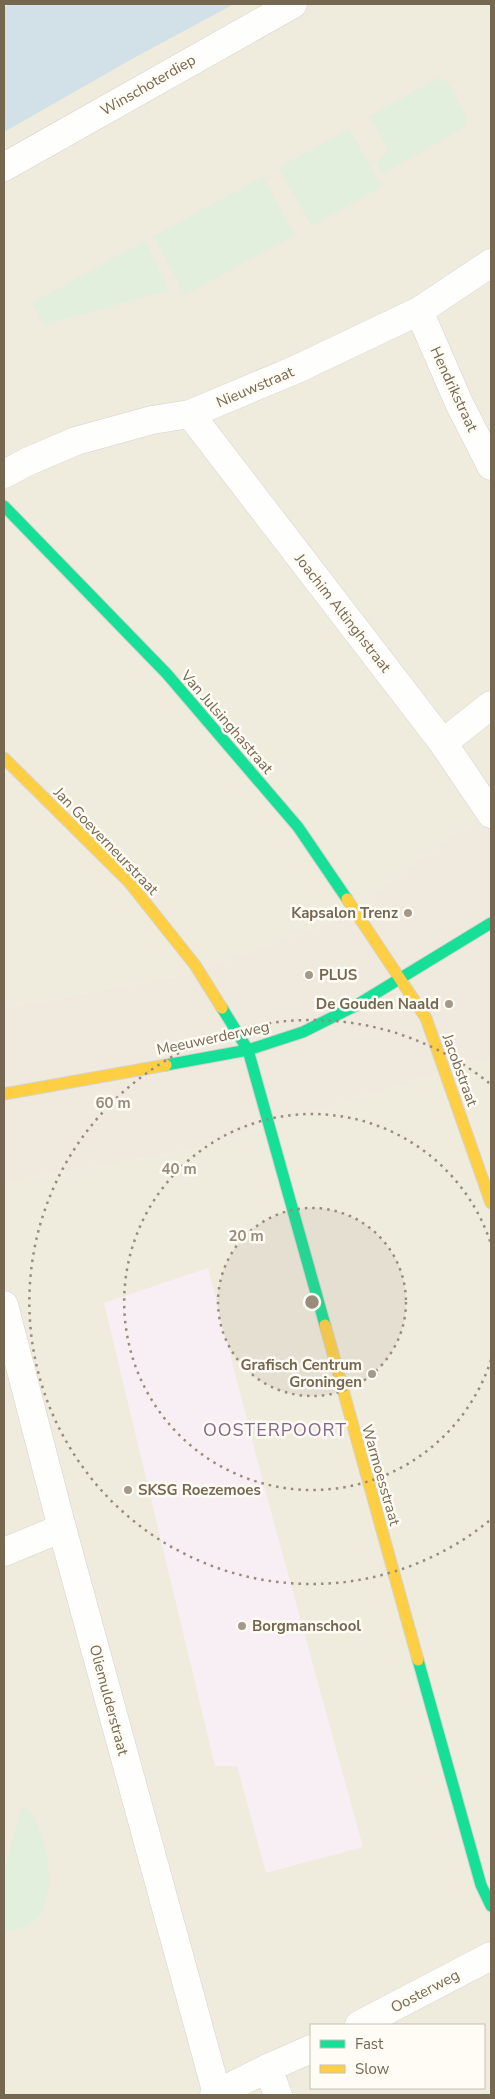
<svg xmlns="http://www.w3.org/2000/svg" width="495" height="2099" font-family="'Nunito Sans',sans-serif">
<rect width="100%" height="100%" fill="#f8f7f0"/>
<!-- residential -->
<g fill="#efebdd" fill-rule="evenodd">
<path d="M158 4H491V807L343 918 188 974 4 1008V88Z"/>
<path d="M491 1057V2095H4V1183L186 1151ZM311 2025H484V2088H311Z"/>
</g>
<!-- commercial -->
<path fill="#efe9de" d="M491 807V1057L186 1151 4 1183V1008L188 974 343 918Z"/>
<!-- education -->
<path fill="#f7eff4" d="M208 1268 264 1486 363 1847 266 1873 237 1766H215L104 1303Z"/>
<!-- green -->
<g fill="#e2efdc">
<path d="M438 78 447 81 467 118 463 128 383 174 376 161 385 155 387 147 370 116Z"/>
<path d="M349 129 382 187 312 226 279 168Z"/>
<path d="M263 177 295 235 185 295 154 236Z"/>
<path d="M145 241 169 290 44 325 32 303Z"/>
<path d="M22 1806C34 1812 37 1825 42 1837 51 1864 57 1915 23 1928 17 1930 10 1930 4 1931V1870Z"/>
</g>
<!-- water -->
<path fill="#d2e1e8" d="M9 4H234L132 59 4 132V7Z"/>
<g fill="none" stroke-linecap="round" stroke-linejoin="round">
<!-- street casing -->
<g stroke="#d6d3cd" stroke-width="29">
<g id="street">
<path d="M4 167 293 4"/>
<path d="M419 311 459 403 491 466"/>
<path d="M190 414 443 743 491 814"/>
<path d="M4 474 29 461 76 441 152 420 190 414 297 369 419 311 491 263"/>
<path d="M443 743 491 705"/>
<path d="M4 1305 62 1528 217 2094"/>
<path d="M4 1552 62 1528"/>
<path d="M359 2025 491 1956"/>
<path d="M268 2068 278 2095"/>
<path d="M214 2095 268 2068 311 2049"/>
</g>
</g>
<!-- fast casing -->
<g stroke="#d6d3cb" stroke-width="13">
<g id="fast">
<path d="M4 506 167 674 298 827 347 899"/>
<path d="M222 1008 248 1050 325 1325"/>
<path d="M166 1065 248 1050 303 1032 355 1006 491 923"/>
<path d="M418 1660 481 1885 491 1906"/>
</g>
</g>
<!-- slow casing -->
<g stroke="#d6d3cb" stroke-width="13">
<g id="slow">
<path d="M4 758 129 882 195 965 222 1008"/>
<path d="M347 899 426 1018 491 1203"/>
<path d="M4 1094 166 1065"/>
<path d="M325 1325 418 1660"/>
</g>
</g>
<!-- street -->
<use href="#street" stroke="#fefefd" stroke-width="28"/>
<!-- fast -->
<use href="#fast" stroke="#16e098" stroke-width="11"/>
<!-- slow -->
<use href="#slow" stroke="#ffcf43" stroke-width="11"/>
</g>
<!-- distance rings -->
<circle cx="312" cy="1302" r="94" fill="#988c7b" fill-opacity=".12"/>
<g fill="none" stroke="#988c7b" stroke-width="2.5" stroke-dasharray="2.5 5">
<circle cx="312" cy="1302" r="94"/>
<path d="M491 1360A188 188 0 1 1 491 1244"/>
<path d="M489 1521A282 282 0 1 1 489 1083"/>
</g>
<!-- markers -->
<g fill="#a49989" stroke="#fefcf4" stroke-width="2">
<circle cx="408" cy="913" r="5"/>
<circle cx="309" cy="975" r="5"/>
<circle cx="449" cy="1004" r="5"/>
<circle cx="372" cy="1374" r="5"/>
<circle cx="128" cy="1490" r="5"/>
<circle cx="242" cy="1626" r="5"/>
</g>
<g text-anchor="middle" stroke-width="5" stroke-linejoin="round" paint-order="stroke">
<!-- street labels -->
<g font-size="15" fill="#766751" stroke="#fefcf4">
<text transform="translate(148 85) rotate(-30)" y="5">Winschoterdiep</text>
<text transform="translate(255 387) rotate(-23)" y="5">Nieuwstraat</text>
<text transform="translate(454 389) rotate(65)" y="5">Hendrikstraat</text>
<text transform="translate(343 613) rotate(52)" y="5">Joachim Altinghstraat</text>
<text transform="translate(227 722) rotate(49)" y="5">Van Julsinghastraat</text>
<text transform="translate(106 841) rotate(46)" y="5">Jan Goeverneurstraat</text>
<text transform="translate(213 1038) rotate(-12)" y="5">Meeuwerderweg</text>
<text transform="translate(460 1070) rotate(70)" y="5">Jacobstraat</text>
<text transform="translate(381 1475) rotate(74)" y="5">Warmoesstraat</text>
<text transform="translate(109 1700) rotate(75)" y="5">Oliemulderstraat</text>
<text transform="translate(425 1991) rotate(-28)" y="5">Oosterweg</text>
</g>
<!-- poi labels -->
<g font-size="15" font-weight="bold" fill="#766751" stroke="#fefcf4" text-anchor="end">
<text x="398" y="918">Kapsalon Trenz</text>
<text x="319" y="980" text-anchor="start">PLUS</text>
<text x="439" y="1009">De Gouden Naald</text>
<text x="362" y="1370">Grafisch Centrum<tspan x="362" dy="17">Groningen</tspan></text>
<text x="138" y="1495" text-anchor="start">SKSG Roezemoes</text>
<text x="252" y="1631" text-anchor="start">Borgmanschool</text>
</g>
<!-- quarter labels -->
<g font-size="18" letter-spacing="1" fill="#87658a" stroke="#fefcf4">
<text x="275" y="1436">OOSTERPOORT</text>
</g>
</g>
<circle cx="312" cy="1302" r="8" fill="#988c7b" stroke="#fefcf4" stroke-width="2.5"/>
<g font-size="15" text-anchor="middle" font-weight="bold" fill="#988c7b" stroke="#fefcf4" stroke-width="5" stroke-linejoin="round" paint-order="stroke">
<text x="113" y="1108">60 m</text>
<text x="179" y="1174">40 m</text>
<text x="246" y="1241">20 m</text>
</g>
<!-- border -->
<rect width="495" height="2099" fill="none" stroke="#766751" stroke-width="10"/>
<!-- legend -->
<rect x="310" y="2024" width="175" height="65" fill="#fefcf4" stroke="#c8c0b3"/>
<rect x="320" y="2040" width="25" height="8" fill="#16e098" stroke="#c8c0b3"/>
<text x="355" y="2049" font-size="15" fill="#766751">Fast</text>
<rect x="320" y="2065" width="25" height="8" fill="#ffcf43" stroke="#c8c0b3"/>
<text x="355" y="2074" font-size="15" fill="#766751">Slow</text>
</svg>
